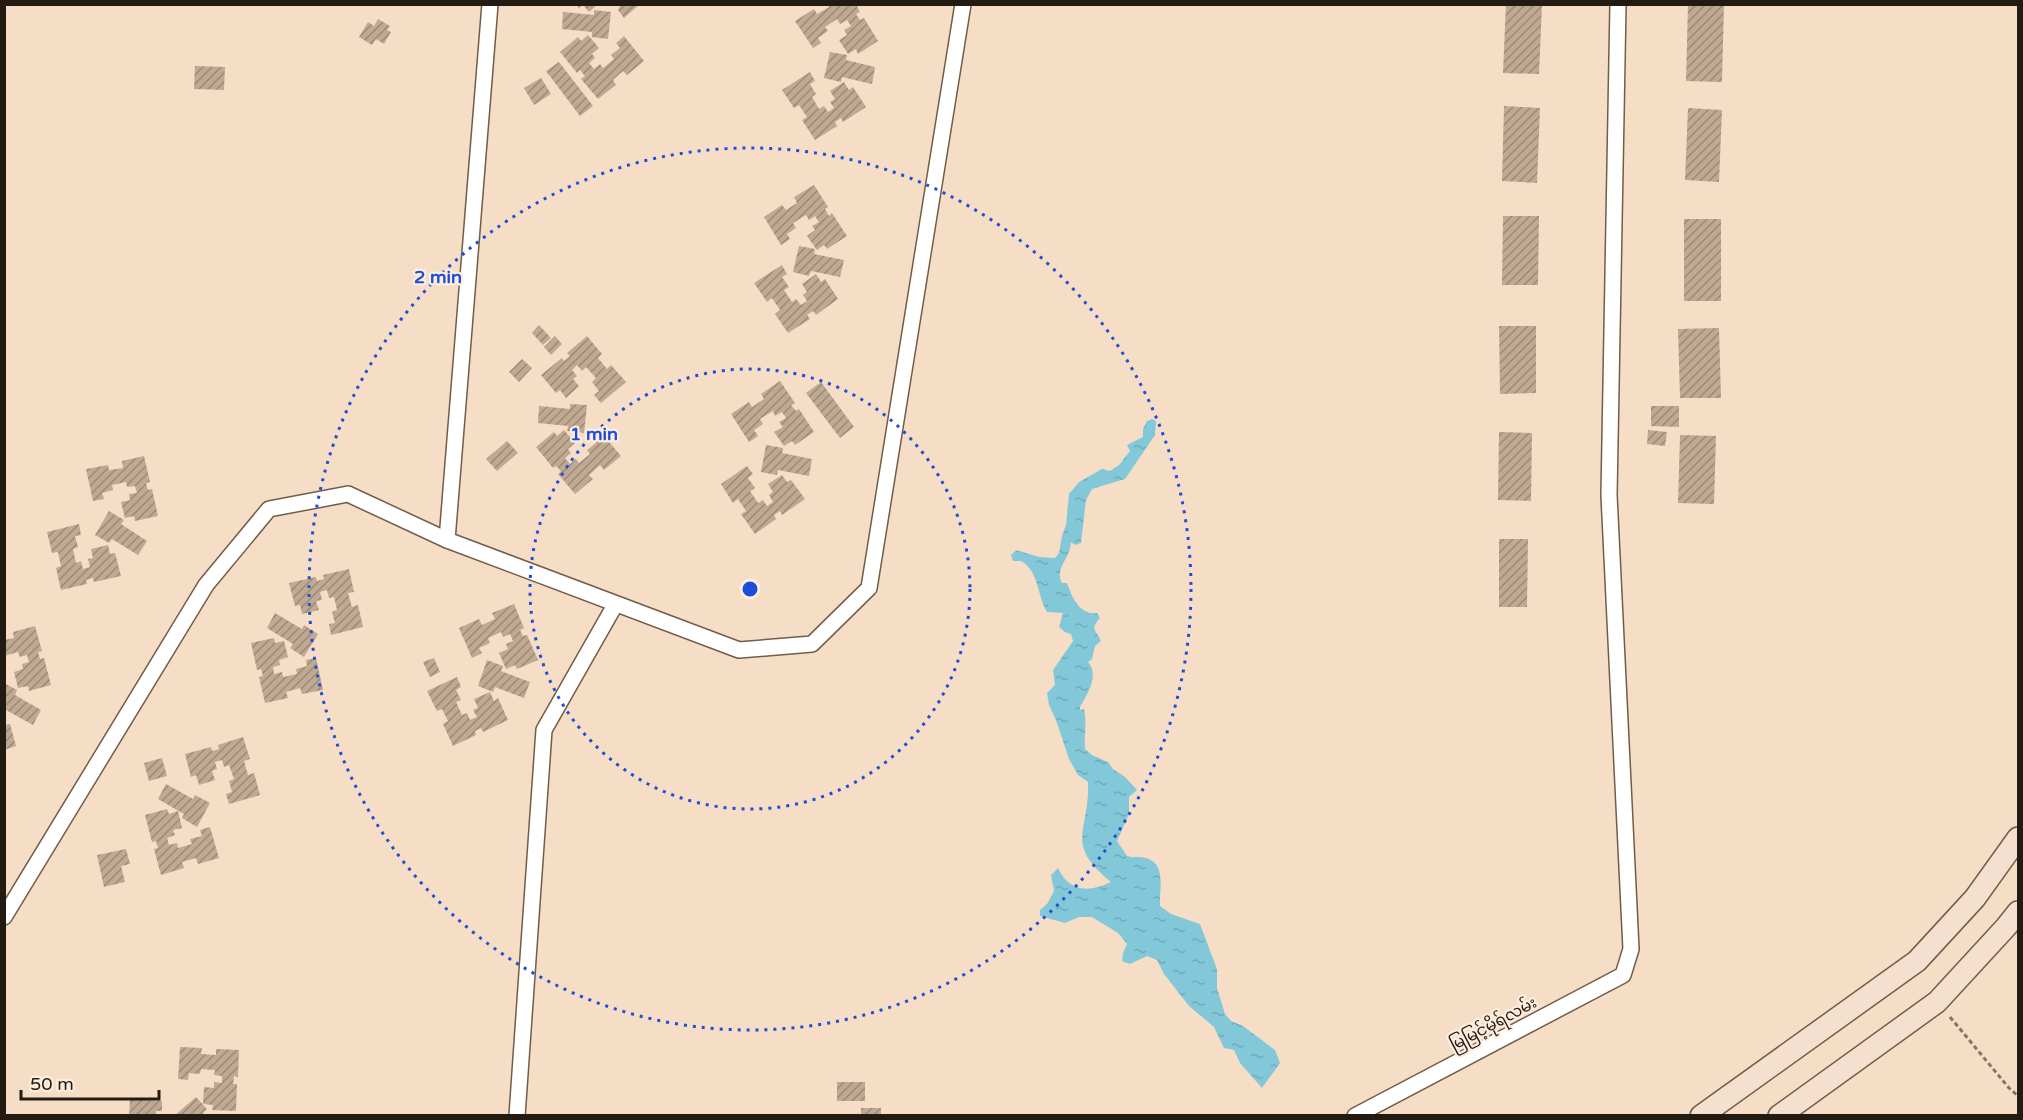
<svg xmlns="http://www.w3.org/2000/svg" width="2023" height="1120" font-family="'Varela Round','Noto Sans Myanmar',sans-serif">
<defs>
<pattern id="water-ripples" width="26" height="14" patternUnits="userSpaceOnUse" patternTransform="scale(1.5)"><rect width="26" height="14" fill="#82c8d8"/><path d="M2 4q2-2 4 0t4 0M15 11q2-2 4 0t4 0" fill="none" stroke="#70abb8"/></pattern>
<pattern id="building-hatch" width="6" height="6" patternUnits="userSpaceOnUse" patternTransform="scale(1.5)"><rect width="6" height="6" fill="#c0a992"/><path d="M-1 1l2-2M0 6l6-6M5 7l2-2" fill="none" stroke="#9c8976"/></pattern>
</defs>
<rect width="100%" height="100%" fill="#f6dec6"/>
<!-- water -->
<path fill="url(#water-ripples)" d="M1152 419 1156 421 1155 435 1125 479 1092 489 1086 500 1081 543 1075 545 1071 542C1071 558 1054 568 1062 583H1067C1072 597 1079 615 1097 613L1100 618C1089 630 1097 630 1101 641L1095 646 1092 659 1088 662C1100 675 1087 695 1080 707V710L1084 709C1087 723 1084 735 1085 749L1092 755 1108 762 1113 769 1125 777 1137 790 1129 797V814L1117 841 1127 856C1133 858 1140 856 1146 858 1167 864 1159 890 1160 906L1171 914 1200 924 1217 969V988L1225 1014 1231 1021 1243 1026 1275 1050 1280 1063 1262 1088 1240 1063 1234 1050 1224 1048 1214 1027 1189 1006 1164 974 1157 960 1147 956 1130 964 1122 961 1123 953 1127 944 1118 933 1092 917H1079L1065 923 1040 916V910L1047 904 1054 891 1051 875 1058 868C1069 892 1089 893 1111 882 1063 843 1090 832 1088 782L1078 775 1069 759 1056 720 1049 705 1047 693 1055 685 1053 670 1073 641 1071 634 1065 632 1059 627 1063 613 1047 612C1037 595 1039 571 1021 561H1013L1011 555 1016 550 1039 557 1055 558 1059 553 1062 536 1066 525 1069 494 1079 482 1102 469 1110 471 1119 465 1130 451 1127 445 1143 437V429L1147 421Z"/>
<!-- building -->
<g fill="url(#building-hatch)">
<path d="M576 4H598L589 12 583 5 579 8Z"/>
<path d="M621 4H640L624 18 618 10Z"/>
<path d="M828 4H856L860 12 856 14 860 20 864 18 878 41 858 54 856 49 848 54 839 40 847 35 844 30 851 26 847 20 840 24 837 19 825 27 828 31 818 38 821 43 813 48 795 21 814 9 817 14 829 7Z"/>
<path d="M1506 4H1542L1539 74 1503 73Z"/>
<path d="M1688 4H1724L1722 82 1686 81Z"/>
<path d="M594 10 611 12 608 39 592 37V32L562 29 563 12 594 15Z"/>
<path d="M378 19 390 26 387 30 391 32 384 44 376 39 372 45 359 37 368 22 374 26Z"/>
<path d="M588 35 599 48 592 54 595 58 589 63 594 69 600 64 603 68 614 59 611 55 620 48 616 43 624 36 644 61 627 75 623 71 613 80 616 85 598 99 581 79 585 76 580 70 577 73 560 52 578 37 581 41Z"/>
<path d="M830 52 847 55 846 60 875 67 872 84 842 77 841 82 824 78Z"/>
<path d="M559 62 593 106 580 116 546 71Z"/>
<path d="M195 66 225 67 224 90 194 89Z"/>
<path d="M810 72 815 81 810 84 816 94 812 97 819 109 824 106 828 112 834 108 830 102 835 99 830 91 844 82 849 90 853 87 866 107 843 122 841 118 835 122 837 126 815 140 802 120 807 117 799 105 794 108 782 90Z"/>
<path d="M541 78 551 94 534 105 524 88Z"/>
<path d="M1504 106 1540 108 1537 183 1502 181Z"/>
<path d="M1688 108 1722 110 1719 182 1685 180Z"/>
<path d="M814 185 828 207 825 209 829 216 832 213 847 236 827 249 824 245 817 250 807 236 815 230 812 226 819 222 815 216 809 220 806 215 793 223 796 228 787 234 790 239 781 245 764 217 782 205 786 210 797 203 794 197Z"/>
<path d="M1503 216H1539L1538 285H1502Z"/>
<rect x="1684" y="219" width="37" height="82"/>
<path d="M799 246 815 249 814 254 844 260 840 277 811 271 809 276 793 272Z"/>
<path d="M782 265 787 274 782 277 789 287 784 290 792 302 796 299 801 305 807 301 803 295 807 292 802 284 816 274 821 282 825 279 838 299 816 315 813 311 807 315 810 319 788 333 775 314 780 310 772 298 767 302 754 283Z"/>
<path d="M539 325 551 338 543 345 532 333Z"/>
<path d="M1499 326H1536V393L1500 394Z"/>
<path d="M1719 328 1721 398H1680L1678 329Z"/>
<path d="M555 336 562 344 551 355 544 347Z"/>
<path d="M587 336 602 354 598 358 607 369 611 365 626 382 601 403 594 395 599 391 592 382 596 378 586 367 582 371 577 365 572 370 577 376 573 379 579 386 566 398 560 390 556 393 541 375 562 358 564 361 570 356 567 353Z"/>
<path d="M522 359 532 368 519 382 509 372Z"/>
<path d="M780 381 795 403 791 405 796 411 799 409 814 432 795 445 792 441 784 446 774 432 783 427 779 422 786 418 782 412 775 416 773 411 760 419 763 424 754 430 758 436 749 442 731 414 749 402 752 407 764 399 761 394Z"/>
<path d="M821 382 854 427 840 438 806 393Z"/>
<path d="M570 404 587 405 584 433 567 431 568 426 538 423 539 406 570 409Z"/>
<path d="M1651 406H1679V427L1651 426Z"/>
<path d="M564 430 575 443 568 449 571 453 565 458 570 464 576 459 579 463 590 454 587 450 596 443 592 438 600 431 621 456 604 470 600 465 589 475 593 479 575 494 558 474 561 471 556 466 553 468 536 447 554 432 557 436Z"/>
<path d="M1648 430 1667 432 1665 446 1647 444Z"/>
<path d="M1499 432 1532 433 1531 501 1498 500Z"/>
<path d="M1680 435 1716 436 1714 504 1678 503Z"/>
<path d="M507 441 518 453 497 471 486 459Z"/>
<path d="M766 445 783 448 782 453 812 459 809 476 778 470 777 475 761 472Z"/>
<path d="M144 456 150 482 146 483 148 490 152 489 158 516 135 521 134 516 125 518 121 502 130 500 129 494 137 493 135 486 127 487 126 482 112 485 113 490 102 493 104 499 93 501 86 469 108 465 109 470 123 468 122 461Z"/>
<path d="M747 466 753 474 748 478 755 488 750 491 758 503 763 500 767 506 773 502 769 495 773 492 768 484 782 475 787 482 791 480 805 499 782 515 780 511 774 515 776 519 755 534 741 514 746 511 738 499 733 503 721 484Z"/>
<path d="M109 511 124 520 121 524 147 541 138 555 112 539 109 543 95 535Z"/>
<path d="M79 524 81 535 75 536 78 547 73 549 76 563 81 561 83 569 90 567 88 559 93 558 91 549 108 545 110 554 115 553 121 576 94 582 93 578 86 580 87 584 61 590 56 568 61 566 58 552 52 553 47 532Z"/>
<path d="M1499 539H1528L1527 607H1499Z"/>
<path d="M349 569 354 592 348 593 352 607 358 605 363 627 331 635 329 624 335 623 332 612 337 610 334 597 329 598 327 590 320 592 322 600 316 601 319 610 302 614 300 605 295 606 289 583 316 577 317 581 324 579 323 575Z"/>
<path d="M514 604 524 628 520 630 523 636 527 635 538 660 517 669 515 665 506 669 499 653 508 649 506 644 513 641 510 634 503 637 501 632 488 638 490 643 479 648 482 653 472 658 459 628 479 619 482 625 495 619 492 613Z"/>
<path d="M275 613 302 629 304 625 318 634 304 657 290 648 293 644 267 628Z"/>
<path d="M35 626 42 651 38 652 40 659 44 658 51 685 29 691 28 686 18 688 14 672 23 669 22 664 29 662 27 655 20 657 18 652 4 656V640L14 638 13 632Z"/>
<path d="M274 638 275 643 284 641 288 657 279 660 280 665 273 667 274 674 282 672 283 677 297 674 296 669 307 666 306 660 316 658 323 690 302 694 300 688 286 692 288 698 265 703 259 677 263 676 261 669 257 670 251 643Z"/>
<path d="M434 658 440 672 430 677 423 662Z"/>
<path d="M487 660 503 666 501 671 530 682 524 698 495 687 493 692 478 686Z"/>
<path d="M457 677 461 687 456 690 461 700 456 702 462 715 467 713 470 720 477 717 473 710 478 708 474 699 490 692 494 701 498 698 508 720 483 732 481 728 475 731 476 735 453 746 443 724 448 721 442 709 437 711 427 691Z"/>
<path d="M4 683 17 690 15 695 41 710 33 725 6 710 4 713Z"/>
<path d="M10 724 16 746 4 750V725Z"/>
<path d="M243 737 250 759 244 761 248 775 254 773 260 795 229 804 226 794 232 792 229 781 234 779 229 765 224 767 222 760 215 762 217 769 212 771 215 780 199 785 196 775 191 777 185 754 211 747 212 751 219 749 218 745Z"/>
<path d="M162 758 167 776 149 781 144 763Z"/>
<path d="M166 784 193 799 195 795 210 803 197 827 182 818 184 814 158 799Z"/>
<path d="M167 809 169 814 178 811 182 828 173 830 175 835 167 838 169 845 177 843 178 848 192 844 190 839 202 836 200 830 210 827 219 858 198 864 196 858 182 862 184 868 161 875 154 849 158 848 156 841 152 842 145 815Z"/>
<path d="M126 849 130 864 121 866 125 882 104 887 97 855Z"/>
<path d="M180 1047 202 1048 201 1054 216 1055V1049L239 1050 238 1077 234 1076 233 1084H237L236 1111 212 1110 213 1105 203 1104 204 1087 214 1088V1082L222 1083V1076L214 1075 215 1070 201 1069 200 1074 189 1073 188 1080 178 1079Z"/>
<rect x="837" y="1082" width="28" height="19"/>
<path d="M196 1097 207 1109 203 1113 206 1116H174Z"/>
<path d="M130 1099 162 1101V1111H156L155 1116H129Z"/>
<rect x="861" y="1108" width="20" height="8"/>
</g>
<g fill="none" stroke-linecap="round" stroke-linejoin="round">
<!-- minor casing -->
<g stroke="#725d48" stroke-width="18">
<g id="minor">
<path d="M447 540 490 4"/>
<path d="M4 917 206 585 269 509 348 494 447 540 739 650 812 644 869 588 963 4"/>
<path d="M517 1116 544 730 615 605"/>
<path d="M1355 1116 1623 975 1631 949 1609 495 1618 4"/>
</g>
</g>
<!-- secondary casing -->
<g stroke="#725d48" stroke-width="24">
<g id="secondary">
<path d="M1701 1116 1917 961 1975 898 2018 838"/>
<path d="M1779 1116 1937 1002 2006 927 2018 912"/>
</g>
</g>
<!-- path -->
<path stroke="#857566" stroke-width="3" stroke-dasharray="4.5 3" stroke-linecap="butt" d="M1950 1017 2009 1088 2018 1096"/>
<!-- minor -->
<use href="#minor" stroke="#fff" stroke-width="15"/>
<!-- secondary -->
<use href="#secondary" stroke="#f5e0cf" stroke-width="21"/>
</g>
<!-- distance rings -->
<g fill="none" stroke="#1d4ed8" stroke-width="3" stroke-dasharray="3 6">
<circle cx="750" cy="589" r="220"/>
<circle cx="750" cy="589" r="441"/>
</g>
<g text-anchor="middle" stroke-width="4.5" stroke-linejoin="round" paint-order="stroke">
<!-- street labels -->
<g font-size="16" fill="#231a12" stroke="#fceddf">
<text transform="translate(1493 1023) rotate(-28)" y="6">မြမြင့်မိုရ်လမ်း</text>
</g>
</g>
<circle cx="750" cy="589" r="9" fill="#1d4ed8" stroke="#fceddf" stroke-width="3"/>
<g font-size="18" text-anchor="middle" font-weight="bold" fill="#1d4ed8" stroke="#fceddf" stroke-width="4.5" stroke-linejoin="round" paint-order="stroke">
<text x="438" y="283">2 min</text>
<text x="594" y="440">1 min</text>
</g>
<!-- border -->
<rect width="2023" height="1120" fill="none" stroke="#231a12" stroke-width="12"/>
<!-- scale -->
<path d="M21 1090v9h138v-9" fill="none" stroke="#231a12" stroke-width="3"/>
<text x="30" y="1090" font-size="18" fill="#231a12" stroke="#fceddf" stroke-width="4.5" paint-order="stroke">50 m</text>
</svg>
